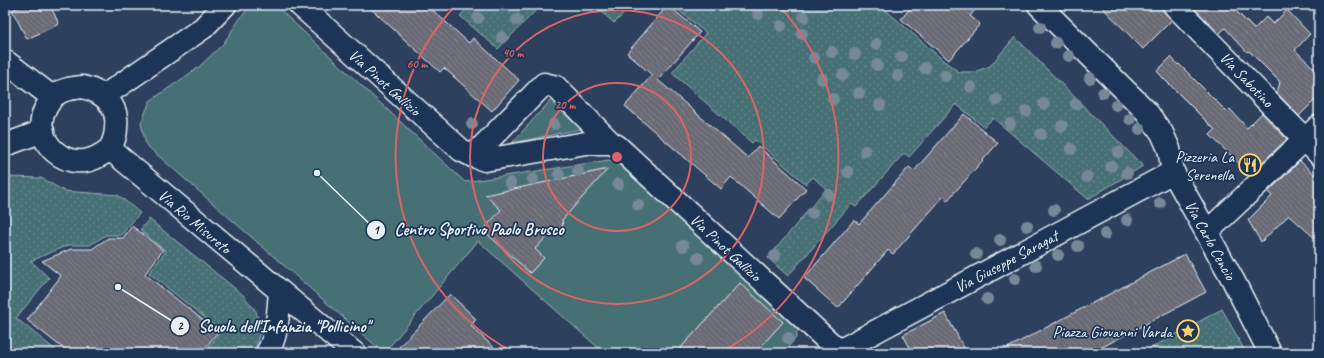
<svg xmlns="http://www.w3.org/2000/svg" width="1324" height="358" font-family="Caveat,sans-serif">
<defs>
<pattern id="park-dots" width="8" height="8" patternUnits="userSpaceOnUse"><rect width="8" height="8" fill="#477075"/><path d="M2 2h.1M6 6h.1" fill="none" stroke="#628589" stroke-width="1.8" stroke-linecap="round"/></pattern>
<pattern id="building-back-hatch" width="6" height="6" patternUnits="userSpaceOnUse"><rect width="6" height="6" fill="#6b6a74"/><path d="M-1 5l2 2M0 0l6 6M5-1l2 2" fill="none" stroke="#808089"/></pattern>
</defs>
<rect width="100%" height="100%" fill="#2d405d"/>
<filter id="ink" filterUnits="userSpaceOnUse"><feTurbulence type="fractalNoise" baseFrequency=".025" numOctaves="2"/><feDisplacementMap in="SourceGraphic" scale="8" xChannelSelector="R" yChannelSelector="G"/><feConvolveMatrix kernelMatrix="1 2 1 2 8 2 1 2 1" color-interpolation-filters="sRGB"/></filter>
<g filter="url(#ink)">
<!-- green -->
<g fill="#477075" stroke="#98b0b6">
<path d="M251 5H275L465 182 609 160 620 164 798 327 796 338 783 353H604L478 241 384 353 146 145 141 123 150 101 199 67 223 44 239 20Z"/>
<path d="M550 101 581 129 512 143Z"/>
</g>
<!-- park -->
<g fill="url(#park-dots)" stroke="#98b0b6">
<path d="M470 5H541L498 49 460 16Z"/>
<path d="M594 5H633L614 23Z"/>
<path d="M672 5H880L944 61 959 72H974L990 66 1015 37 1143 166 1088 199 993 118 984 127 956 104 909 157 904 153 856 207 851 204 788 276 768 258 826 189 813 177 806 184 755 140 752 143 672 73 706 33Z"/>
<path d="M8 177 41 178 64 191 118 195 140 213 121 235H106L90 245H68L31 261 49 278 16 318 59 353H5V179Z"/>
<path d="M149 219 243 295 256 311 260 331 255 350 252 353H204L221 331 149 273 166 251 140 230Z"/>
<path d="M1222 309 1246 353H1142Z"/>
</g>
<!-- building -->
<g fill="url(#building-back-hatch)" stroke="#e8f1f8">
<path d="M24 5H50L59 24 27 39 12 10Z"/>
<path d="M367 5H427L469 43 473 38 519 80 492 111 444 68 440 72Z"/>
<path d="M668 5 700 32 658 80 748 158 758 146 806 189 779 219 731 177 721 189 625 106 652 75 627 53Z"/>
<path d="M913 5H979L970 16 980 24 949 60 901 19Z"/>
<path d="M1100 5H1162V8L1165 13 1172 20 1143 49Z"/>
<path d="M1191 5H1230L1254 29 1266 17 1273 24 1287 10 1310 34 1295 50 1319 73V96L1299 116 1277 93 1280 82 1249 51 1247 52 1225 28 1219 34Z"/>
<path d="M1171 57 1178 65 1179 64 1227 112 1230 109 1247 128 1262 113 1287 139 1250 174 1210 135 1215 130 1164 79 1157 71Z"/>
<path d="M964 114 998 143 947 201 943 197 893 254 888 250 838 308 804 278 854 220 859 224 909 167 914 171Z"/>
<path d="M1300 161 1319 179V242L1289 215 1261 242 1248 220 1272 196 1268 192Z"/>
<path d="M608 169 562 220 563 228 553 230 535 249 544 258 530 273 483 230 501 210 485 195Z"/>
<path d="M132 226 163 250 145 274 218 332 201 353H69L27 320 61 276 42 261 71 249H92L108 238H123Z"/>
<path d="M1185 254 1206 292 1091 353H998Z"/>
<path d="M740 283 783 322 755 353H676Z"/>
<path d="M450 294 476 319 471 326 500 353H393Z"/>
<path d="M945 313 967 353H913L903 335Z"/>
</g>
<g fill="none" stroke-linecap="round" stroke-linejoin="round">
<!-- minor casing -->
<g stroke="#e8f1f8" stroke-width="25">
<g id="minor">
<path d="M300 5 461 150 473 156 485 160 586 143H611L617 146 841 353"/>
<path d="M1039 5 1146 111 1162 133 1169 149 1173 172 1233 280 1270 353"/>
<path d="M1174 5 1319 154"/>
<path d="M5 61 52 97"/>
<path d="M83 87C103 92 119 105 116 128 116 135 113 143 110 149 103 154 94 160 85 161 56 165 30 133 47 106 49 103 51 98 54 96 62 89 72 88 83 87Z"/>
<path d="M104 96 203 28 225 5"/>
<path d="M5 145 43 131"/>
<path d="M110 149 354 353"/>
<path d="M473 156 544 84 556 87 611 143"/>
<path d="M1207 232 1319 126"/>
<path d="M839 351 1173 172"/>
<path d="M267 353C278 336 278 312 280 292"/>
</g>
</g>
<!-- minor -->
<use href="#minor" stroke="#1d3557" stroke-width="22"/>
</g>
<!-- trees -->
<g fill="#758999">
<circle cx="758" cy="14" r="6"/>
<circle cx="804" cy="17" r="6"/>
<circle cx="478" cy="18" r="6"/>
<circle cx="517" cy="20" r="6"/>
<circle cx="781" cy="26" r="6"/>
<circle cx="1040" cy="27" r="6"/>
<circle cx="802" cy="34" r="6"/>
<circle cx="502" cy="37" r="6"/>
<circle cx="1056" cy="43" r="6"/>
<circle cx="876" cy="44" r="6"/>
<circle cx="832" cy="52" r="6"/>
<circle cx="855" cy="54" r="6"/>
<circle cx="1069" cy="56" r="6"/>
<circle cx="901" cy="57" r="6"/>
<circle cx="814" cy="58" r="6"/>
<circle cx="877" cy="65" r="6"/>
<circle cx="925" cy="68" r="6"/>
<circle cx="843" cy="75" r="6"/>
<circle cx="898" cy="76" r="6"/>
<circle cx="945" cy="76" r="6"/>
<circle cx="1090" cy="78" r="6"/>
<circle cx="822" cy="79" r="6"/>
<circle cx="971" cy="87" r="6"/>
<circle cx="859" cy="93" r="6"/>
<circle cx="1103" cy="93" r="6"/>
<circle cx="833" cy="99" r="6"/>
<circle cx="997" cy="100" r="6"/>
<circle cx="1044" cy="104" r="6"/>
<circle cx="1076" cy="104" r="6"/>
<circle cx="880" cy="105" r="6"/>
<circle cx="1116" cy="105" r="6"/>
<circle cx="1026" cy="111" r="6"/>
<circle cx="1130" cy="119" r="6"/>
<circle cx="472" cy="124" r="6"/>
<circle cx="554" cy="124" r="6"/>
<circle cx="1010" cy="124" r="6"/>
<circle cx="1062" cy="126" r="6"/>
<circle cx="1140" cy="129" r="6"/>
<circle cx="1041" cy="134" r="6"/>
<circle cx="1071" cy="149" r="6"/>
<circle cx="865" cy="151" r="6"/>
<circle cx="1118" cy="152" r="6"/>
<circle cx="1111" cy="166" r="6"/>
<circle cx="578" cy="171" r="6"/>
<circle cx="848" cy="172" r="6"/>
<circle cx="1127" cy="173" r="6"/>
<circle cx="559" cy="174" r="6"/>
<circle cx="1087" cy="177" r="6"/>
<circle cx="533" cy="179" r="6"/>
<circle cx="510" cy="183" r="6"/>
<circle cx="618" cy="184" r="6"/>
<circle cx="829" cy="195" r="6"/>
<circle cx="1160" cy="203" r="6"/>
<circle cx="638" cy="205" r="6"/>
<circle cx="1054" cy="210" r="6"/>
<circle cx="812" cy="213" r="6"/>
<circle cx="1127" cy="220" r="6"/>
<circle cx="1027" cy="226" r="6"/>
<circle cx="1105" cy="234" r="6"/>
<circle cx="1000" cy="240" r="6"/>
<circle cx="683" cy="246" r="6"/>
<circle cx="1078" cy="246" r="6"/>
<circle cx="976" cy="254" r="6"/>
<circle cx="1058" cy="255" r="6"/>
<circle cx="775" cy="256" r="6"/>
<circle cx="698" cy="258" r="6"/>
<circle cx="1036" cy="266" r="6"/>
<circle cx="1015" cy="279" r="6"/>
<circle cx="987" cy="299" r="6"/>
<circle cx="788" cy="338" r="6"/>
</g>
</g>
<!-- distance rings -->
<g fill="none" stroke="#db6466" stroke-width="2">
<circle cx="617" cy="157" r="74"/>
<circle cx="617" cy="157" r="147"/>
<path d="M513 352A221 221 0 0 1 455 6M779 6A221 221 0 0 1 721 352"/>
</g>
<!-- icons -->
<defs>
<g id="restaurant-ring" transform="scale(1.15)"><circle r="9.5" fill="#1d3557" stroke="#ffd166" stroke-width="1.5"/><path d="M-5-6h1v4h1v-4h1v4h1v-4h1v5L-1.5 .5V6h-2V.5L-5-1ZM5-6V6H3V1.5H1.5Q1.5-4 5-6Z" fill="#ffd166"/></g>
<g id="sight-ring" transform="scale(1.15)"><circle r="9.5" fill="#1d3557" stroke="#ffd166" stroke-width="1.5"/><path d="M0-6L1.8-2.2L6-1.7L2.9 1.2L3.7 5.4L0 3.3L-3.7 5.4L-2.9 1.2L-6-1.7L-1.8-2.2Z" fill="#ffd166"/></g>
</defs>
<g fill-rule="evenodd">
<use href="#restaurant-ring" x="1250" y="165"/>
<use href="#sight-ring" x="1188" y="331"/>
</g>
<g text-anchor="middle" stroke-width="3.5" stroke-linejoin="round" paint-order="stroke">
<!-- street labels -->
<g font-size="16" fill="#e8f1f8" stroke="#1d3557">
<text transform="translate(1247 79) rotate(46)" y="6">Via Sabotino</text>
<text transform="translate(385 82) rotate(42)" y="6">Via Pinot Gallizio</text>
<text transform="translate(195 221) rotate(40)" y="6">Via Rio Misureto</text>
<text transform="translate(1211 240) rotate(61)" y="6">Via Carlo Cencio</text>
<text transform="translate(726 247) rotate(43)" y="6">Via Pinot Gallizio</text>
<text transform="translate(1006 261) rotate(-28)" y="6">Via Giuseppe Saragat</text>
</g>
<!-- poi labels -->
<g font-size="16" fill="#e8f1f8" stroke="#1d3557" text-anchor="end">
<text x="1234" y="162">Pizzeria La<tspan x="1234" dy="18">Serenella</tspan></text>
<text x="1172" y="337">Piazza Giovanni Varda</text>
</g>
</g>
<circle cx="617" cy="157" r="6" fill="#db6466" stroke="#1d3557" stroke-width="2"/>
<g font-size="12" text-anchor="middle" font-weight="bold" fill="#db6466" stroke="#1d3557" stroke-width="3.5" stroke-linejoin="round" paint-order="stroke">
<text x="513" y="57">40 m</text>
<text x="417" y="68">60 m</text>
<text x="565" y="109">20 m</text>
</g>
<!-- callouts -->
<path fill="none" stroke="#e8f1f8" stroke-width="1.5" d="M317 173L376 230M118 287L180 326"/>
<g fill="#e8f1f8" stroke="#1d3557" stroke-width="1.5">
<circle cx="317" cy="173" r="4"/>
<circle cx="118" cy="287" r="4"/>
<circle cx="376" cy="230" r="10"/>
<circle cx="180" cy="326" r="10"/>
</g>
<g font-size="12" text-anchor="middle" font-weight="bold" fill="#111">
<text x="376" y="234">1</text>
<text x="180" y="330">2</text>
</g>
<g font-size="17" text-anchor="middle" font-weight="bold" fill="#e8f1f8" stroke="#1d3557" stroke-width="3.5" stroke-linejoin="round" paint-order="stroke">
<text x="479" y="235">Centro Sportivo Paolo Brusco</text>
<text x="284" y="332">Scuola dell'Infanzia "Pollicino"</text>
</g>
<!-- margin -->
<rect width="1324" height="358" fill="none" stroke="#1d3557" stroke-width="20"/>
<rect x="10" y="10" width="1304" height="338" fill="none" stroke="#e8f1f8" stroke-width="1.5" filter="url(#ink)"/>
</svg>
